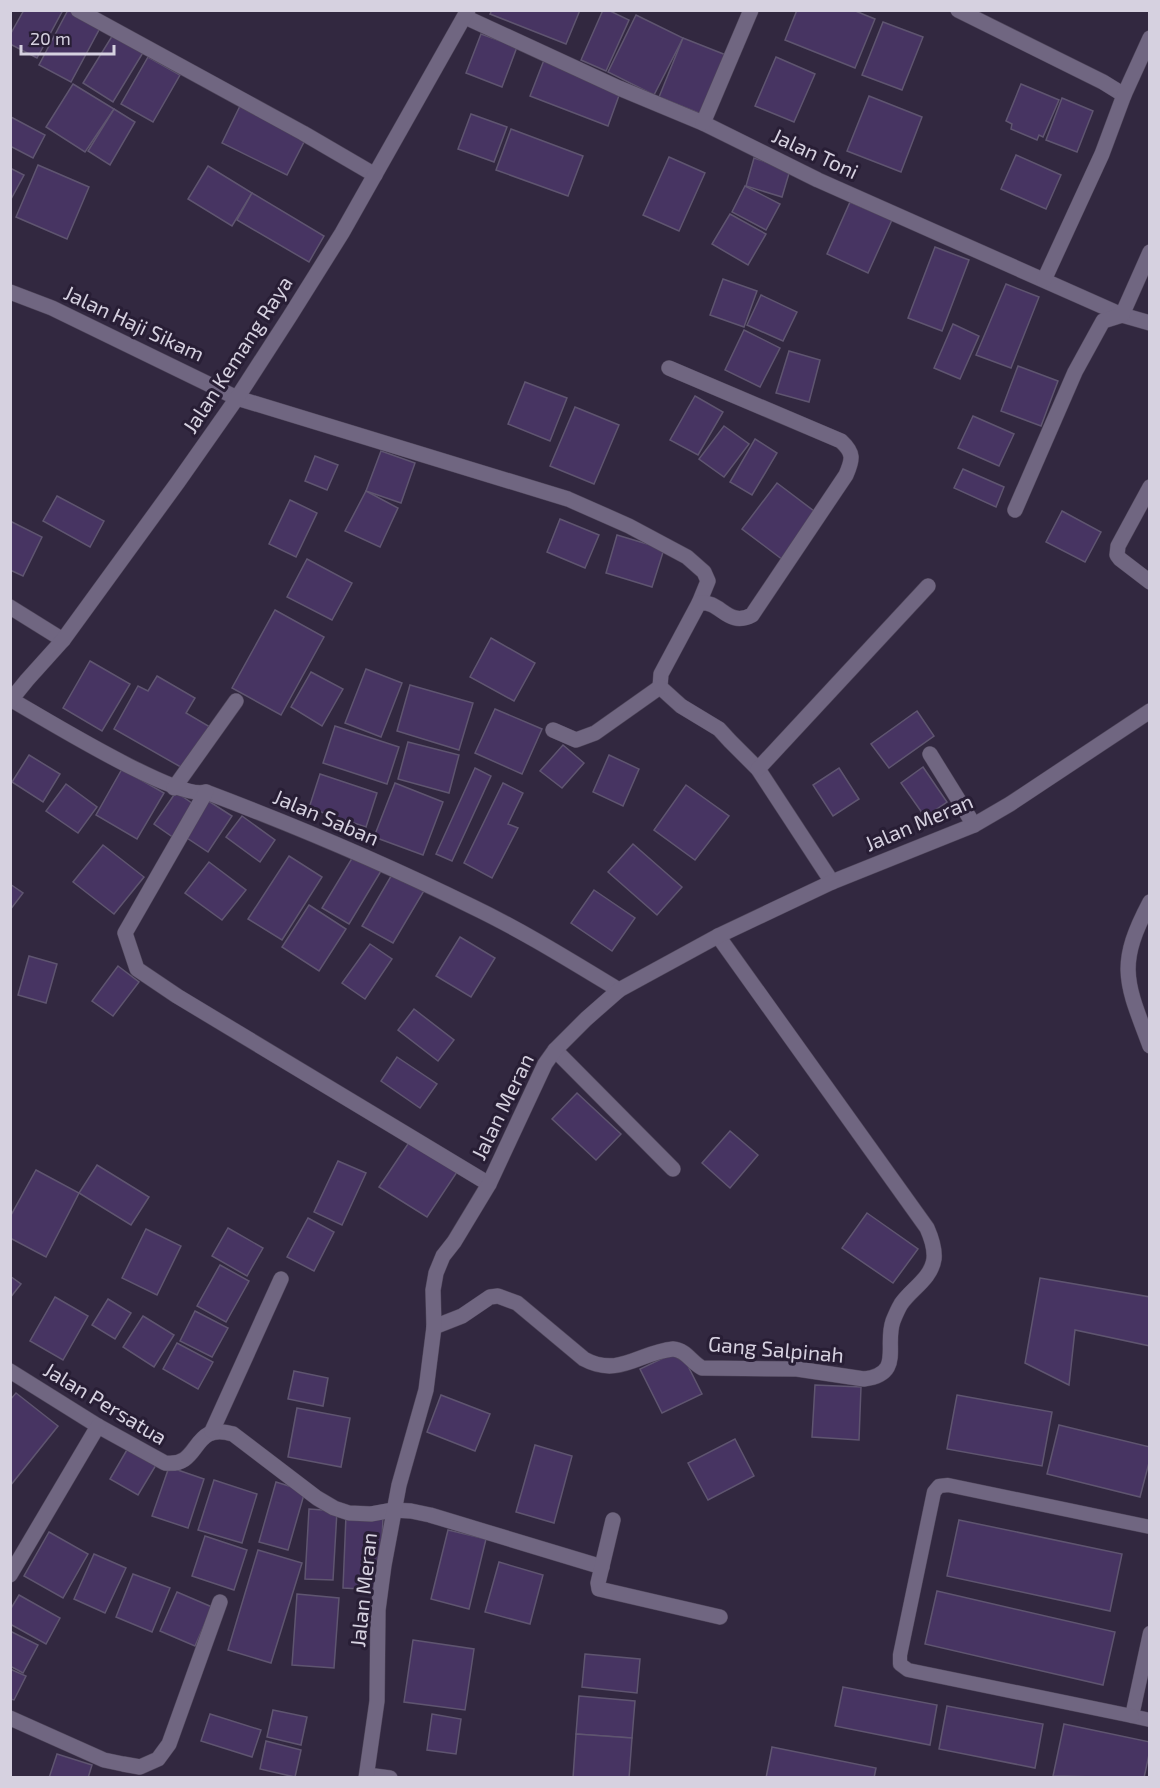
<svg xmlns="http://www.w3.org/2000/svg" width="1160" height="1788" font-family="'Exo 2',sans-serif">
<rect width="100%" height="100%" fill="#322840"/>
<!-- building -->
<g fill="#473462" stroke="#5f5570" stroke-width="1.5">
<path d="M24 10H63L37 58 10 44V35Z"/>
<path d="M68 10 100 28 71 82 39 65Z"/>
<path d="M492 10H580L566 44 490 14Z"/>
<path d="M603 10H608L629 20 606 71 581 60Z"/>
<path d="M797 10H853L875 19 855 68 785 40Z"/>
<path d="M636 15 683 38 654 95 608 72Z"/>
<path d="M883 22 923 37 902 90 862 75Z"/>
<path d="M114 33 144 51 113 102 83 83Z"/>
<path d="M481 34 517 47 502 87 466 73Z"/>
<path d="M683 38 726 55 701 114 659 97Z"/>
<path d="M148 57 180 75 153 122 121 104Z"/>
<path d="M776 57 815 74 794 122 755 106Z"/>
<path d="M544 60 621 90 608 126 530 96Z"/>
<path d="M73 84 114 109 85 152 46 127Z"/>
<path d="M1021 84 1059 100 1043 137 1039 135 1037 140 1011 129 1012 124 1006 121Z"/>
<path d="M869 96 922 117 901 172 847 151Z"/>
<path d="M1062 98 1093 111 1077 152 1046 140Z"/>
<path d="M240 106 306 138 287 175 222 143Z"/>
<path d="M114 109 135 122 110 165 88 151Z"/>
<path d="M471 114 507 127 494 162 458 149Z"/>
<path d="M11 117 45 135 33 158 10 146Z"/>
<path d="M511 129 583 156 568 196 496 170Z"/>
<path d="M1016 155 1061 175 1046 209 1001 189Z"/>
<path d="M669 157 705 173 679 231 643 215Z"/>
<path d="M754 158 790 170 782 197 746 186Z"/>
<path d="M38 165 89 187 67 239 16 217Z"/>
<path d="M208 166 252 193 232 226 188 199Z"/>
<path d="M10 168 24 175 10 201Z"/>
<path d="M745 186 780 204 766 230 732 212Z"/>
<path d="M252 193 324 236 309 262 237 220Z"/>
<path d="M850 202 892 220 868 273 827 254Z"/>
<path d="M730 214 766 234 748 265 712 244Z"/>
<path d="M935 247 969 260 942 331 908 318Z"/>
<path d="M723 279 757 291 744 327 710 315Z"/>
<path d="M1006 284 1039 297 1011 368 976 355Z"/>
<path d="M761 295 797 312 783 341 747 325Z"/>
<path d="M953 324 979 336 960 379 934 368Z"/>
<path d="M744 330 780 348 760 387 725 370Z"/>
<path d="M789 351 820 360 809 402 776 393Z"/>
<path d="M1018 366 1058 381 1041 426 1001 411Z"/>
<path d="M525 382 567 398 550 441 508 424Z"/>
<path d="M695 396 723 412 698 455 670 440Z"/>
<path d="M575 407 619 425 594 484 550 466Z"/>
<path d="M973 416 1014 434 999 466 958 448Z"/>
<path d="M724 426 749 444 724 477 699 459Z"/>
<path d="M755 439 777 453 752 495 730 482Z"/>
<path d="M381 451 415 463 401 503 366 491Z"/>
<path d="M315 456 338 465 327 490 305 481Z"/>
<path d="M963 469 1004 487 996 507 954 488Z"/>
<path d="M777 483 818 514 783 560 742 529Z"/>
<path d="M366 491 398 508 380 547 345 531Z"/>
<path d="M57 496 104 521 90 547 43 521Z"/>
<path d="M290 500 317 513 296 557 269 544Z"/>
<path d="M1062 511 1101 532 1085 562 1046 542Z"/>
<path d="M560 519 599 535 585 568 547 552Z"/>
<path d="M10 521 42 537 23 576 10 570Z"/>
<path d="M617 535 664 549 652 587 606 573Z"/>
<path d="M307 559 352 583 332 620 287 597Z"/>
<path d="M275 610 324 637 281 715 232 688Z"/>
<path d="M491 638 535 663 514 701 470 677Z"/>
<path d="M90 661 130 684 102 731 63 708Z"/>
<path d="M366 669 402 683 381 737 345 723Z"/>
<path d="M311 672 343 689 322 726 291 707Z"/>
<path d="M157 676 195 698 186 713 210 727 186 770 114 729 138 686 148 691Z"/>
<path d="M410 685 473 703 459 750 397 731Z"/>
<path d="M495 709 542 729 522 774 475 753Z"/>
<path d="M917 711 934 736 889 768 871 744Z"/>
<path d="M335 726 399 747 387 784 323 763Z"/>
<path d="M408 742 459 755 449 793 398 779Z"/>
<path d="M563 745 584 763 562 788 540 771Z"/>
<path d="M29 755 60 774 43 802 12 782Z"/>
<path d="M609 755 639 769 623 806 593 792Z"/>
<path d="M923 767 947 802 925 817 901 783Z"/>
<path d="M475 768 491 776 452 861 436 854Z"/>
<path d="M839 768 859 799 833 816 813 785Z"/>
<path d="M122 769 164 793 137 839 96 815Z"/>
<path d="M320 774 377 793 366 827 309 808Z"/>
<path d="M395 783 443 802 423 855 374 837Z"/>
<path d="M503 783 523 793 508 824 518 828 492 878 464 863Z"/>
<path d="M66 784 97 807 78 833 46 811Z"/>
<path d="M686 785 729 816 695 860 654 830Z"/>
<path d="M176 792 196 806 174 838 154 824Z"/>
<path d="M207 800 232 816 208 852 184 836Z"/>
<path d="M242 816 275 840 260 862 226 837Z"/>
<path d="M633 844 682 887 657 915 608 872Z"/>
<path d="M103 845 144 877 114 914 73 882Z"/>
<path d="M354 855 381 871 349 924 322 908Z"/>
<path d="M289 856 322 877 282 940 248 919Z"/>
<path d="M209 862 246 890 222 920 185 893Z"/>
<path d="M394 871 425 889 393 943 362 926Z"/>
<path d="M10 884 23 893 10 910Z"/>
<path d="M594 890 635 918 612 951 571 923Z"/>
<path d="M309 905 346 929 319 971 282 947Z"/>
<path d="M460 937 495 958 471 997 436 976Z"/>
<path d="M370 944 392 959 365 999 342 983Z"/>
<path d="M29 956 57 964 46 1003 18 995Z"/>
<path d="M118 966 139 982 113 1016 92 1001Z"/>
<path d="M414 1009 454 1040 438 1061 398 1030Z"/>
<path d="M397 1057 437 1084 420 1108 381 1081Z"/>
<path d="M577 1093 621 1134 596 1160 552 1119Z"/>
<path d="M730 1131 758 1155 730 1188 702 1163Z"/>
<path d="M410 1141 457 1172 427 1217 379 1187Z"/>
<path d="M338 1161 366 1173 342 1225 314 1212Z"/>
<path d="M97 1165 149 1197 131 1225 79 1193Z"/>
<path d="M36 1170 79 1193 46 1257 10 1238V1217Z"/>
<path d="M867 1213 918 1249 893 1283 842 1248Z"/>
<path d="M308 1218 334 1232 314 1271 287 1257Z"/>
<path d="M228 1228 263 1248 247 1276 212 1256Z"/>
<path d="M146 1229 181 1246 157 1295 122 1278Z"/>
<path d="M220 1265 249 1281 226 1322 197 1306Z"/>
<path d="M10 1276 21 1284 10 1298Z"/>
<path d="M1040 1278 1150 1297V1346L1075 1330 1069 1385 1025 1363Z"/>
<path d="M55 1297 88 1316 63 1360 30 1341Z"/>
<path d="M108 1299 131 1313 115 1339 92 1325Z"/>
<path d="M195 1311 228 1328 212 1357 180 1341Z"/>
<path d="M143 1316 174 1335 154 1367 123 1347Z"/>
<path d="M177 1343 213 1362 198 1389 163 1369Z"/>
<path d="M680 1350 702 1394 662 1413 640 1369Z"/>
<path d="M294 1371 328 1378 323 1406 288 1399Z"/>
<path d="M815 1385 861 1387 859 1440 812 1437Z"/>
<path d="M16 1393 58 1426 10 1486V1400Z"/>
<path d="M441 1395 490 1414 475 1451 427 1432Z"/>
<path d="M957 1395 1052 1412 1042 1466 947 1449Z"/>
<path d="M297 1408 350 1418 341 1467 288 1457Z"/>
<path d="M1059 1425 1150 1447V1459L1140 1497 1047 1474Z"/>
<path d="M735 1439 754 1476 708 1500 688 1463Z"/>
<path d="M535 1445 572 1456 554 1523 516 1512Z"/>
<path d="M128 1448 156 1465 138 1495 110 1479Z"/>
<path d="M169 1467 204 1479 188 1528 152 1516Z"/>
<path d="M214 1480 257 1494 242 1543 198 1530Z"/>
<path d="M276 1482 305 1491 288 1550 259 1542Z"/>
<path d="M309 1509 337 1511 333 1580 305 1579Z"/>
<path d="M346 1515 383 1517 380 1590 343 1588Z"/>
<path d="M959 1520 1122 1554 1110 1611 947 1576Z"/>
<path d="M448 1530 486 1539 469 1609 431 1599Z"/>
<path d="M49 1532 88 1554 63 1598 24 1576Z"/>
<path d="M205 1536 247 1550 234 1590 192 1576Z"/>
<path d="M258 1550 302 1563 271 1663 228 1650Z"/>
<path d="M94 1554 126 1568 105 1613 74 1599Z"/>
<path d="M499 1562 543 1575 530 1624 485 1612Z"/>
<path d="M133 1574 170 1588 152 1632 116 1617Z"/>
<path d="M937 1591 1115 1632 1103 1685 925 1644Z"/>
<path d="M177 1592 212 1607 195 1646 160 1631Z"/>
<path d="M297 1594 339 1598 334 1668 292 1665Z"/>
<path d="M19 1595 60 1618 46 1644 10 1624V1610Z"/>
<path d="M10 1631 38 1645 23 1673 10 1666Z"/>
<path d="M413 1640 474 1649 465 1710 404 1702Z"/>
<path d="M585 1654 640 1659 637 1693 582 1687Z"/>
<path d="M10 1669 26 1676 14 1700 10 1699Z"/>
<path d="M843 1687 937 1705 930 1745 835 1726Z"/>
<path d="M579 1696 635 1701 632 1738 576 1734Z"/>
<path d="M947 1706 1043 1724 1035 1768 939 1749Z"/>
<path d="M273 1710 307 1717 301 1745 267 1737Z"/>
<path d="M210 1714 261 1730 252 1757 201 1741Z"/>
<path d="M432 1714 461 1719 456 1754 427 1750Z"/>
<path d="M1064 1724 1150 1742V1750L1144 1778 1053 1776Z"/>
<path d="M576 1734 632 1738 629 1778H573Z"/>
<path d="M266 1741 301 1750 295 1777 260 1769Z"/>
<path d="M772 1747 876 1768 874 1778H766Z"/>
<path d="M57 1754 92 1765 88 1778H49Z"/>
</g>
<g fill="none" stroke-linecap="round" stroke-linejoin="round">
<!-- service casing -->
<g stroke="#4f465a" stroke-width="15">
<g id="service">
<path d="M1150 1633 1132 1716 1150 1720"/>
<path d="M1132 1716 908 1670 900 1664V1655L934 1492 939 1486 948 1485 1150 1527"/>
</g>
</g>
<!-- minor casing -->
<g stroke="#4f465a" stroke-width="16">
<g id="minor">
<path d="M78 10 303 133 375 175"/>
<path d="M958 10 1103 82 1124 95"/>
<path d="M465 17 619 88 703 123 818 180 1122 315 1150 323"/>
<path d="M703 123 751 10"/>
<path d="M1044 280 1102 154 1124 95 1150 38"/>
<path d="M10 292 52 308 237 398 568 499 629 526 687 557 704 572 708 581 699 603"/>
<path d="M669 368 841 441C854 453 853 459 846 475L752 615C727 628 721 600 699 603L661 674 660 687 681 706 719 729 730 741 758 769 832 882"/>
<path d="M1150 487 1118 546 1117 555 1120 559 1150 582"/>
<path d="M1015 510 1075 372 1103 321 1122 315 1150 252"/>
<path d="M10 607 63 640"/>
<path d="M10 699C42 717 177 801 206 792 296 826 386 864 473 907 523 931 571 961 619 990"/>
<path d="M553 730 576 740 595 733 660 687"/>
<path d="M930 754 974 825"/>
<path d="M758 769 928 586"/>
<path d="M174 788 236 701"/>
<path d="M206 792 125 933 137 969 177 996 489 1184"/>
<path d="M1150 902C1116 966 1126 982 1150 1046"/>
<path d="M555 1050 673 1169"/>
<path d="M434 1327 462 1316 490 1297 498 1296 517 1303 584 1359C619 1378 640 1352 673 1349 686 1350 691 1362 702 1368L797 1369 864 1379C904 1374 884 1346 893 1321 895 1316 898 1309 901 1304 911 1289 931 1279 934 1259 935 1249 931 1237 927 1228L718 936"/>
<path d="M10 1371 98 1426 165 1463C202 1468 190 1421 233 1434L317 1498 334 1508 349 1513 371 1514 393 1510 411 1511 430 1515 602 1567"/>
<path d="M212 1431 281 1279"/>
<path d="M613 1520 598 1583 599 1589 720 1617"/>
<path d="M10 1575 98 1426"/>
<path d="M10 1718 104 1760 123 1764 140 1767 158 1759 169 1744 220 1602"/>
<path d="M367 1775 390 1778"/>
<path d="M366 1778 377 1701 378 1610 384 1565 399 1485 426 1390 434 1327 433 1290 436 1273 443 1256 454 1242 489 1184 545 1064 555 1050 586 1019 619 990 718 936 832 882 974 825 1010 804 1150 711"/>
</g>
</g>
<!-- tertiary casing -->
<g stroke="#4f465a" stroke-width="16">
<path id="tertiary" d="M10 701 27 680 63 640 178 482 237 398 290 316 342 233 468 10"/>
</g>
<!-- service -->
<use href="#service" stroke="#706681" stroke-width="14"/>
<!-- minor -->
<use href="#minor" stroke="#706681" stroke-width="15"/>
<!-- tertiary -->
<use href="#tertiary" stroke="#706681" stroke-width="15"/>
</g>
<g text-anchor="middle" stroke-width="6" stroke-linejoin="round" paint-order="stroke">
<!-- street labels -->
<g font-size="21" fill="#d6d1e0" stroke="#281e35">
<text transform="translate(815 154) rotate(25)" y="7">Jalan Toni</text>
<text transform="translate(134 324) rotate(25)" y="7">Jalan Haji Sikam</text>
<text transform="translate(238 355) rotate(-57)" y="7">Jalan Kemang Raya</text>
<text transform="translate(326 818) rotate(23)" y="7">Jalan Saban</text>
<text transform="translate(919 823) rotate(-23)" y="7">Jalan Meran</text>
<text transform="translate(503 1107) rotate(-64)" y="7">Jalan Meran</text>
<text transform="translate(776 1350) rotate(5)" y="7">Gang Salpinah</text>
<text transform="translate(105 1404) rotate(31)" y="7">Jalan Persatua</text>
<text transform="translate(364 1590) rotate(-84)" y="7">Jalan Meran</text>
</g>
</g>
<!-- border -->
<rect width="1160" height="1788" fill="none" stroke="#d6d1e0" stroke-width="24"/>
<!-- scale -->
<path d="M21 45v9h93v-9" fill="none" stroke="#d6d1e0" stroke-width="3"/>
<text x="30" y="45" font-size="18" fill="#d6d1e0" stroke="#281e35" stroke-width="4.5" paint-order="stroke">20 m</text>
</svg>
